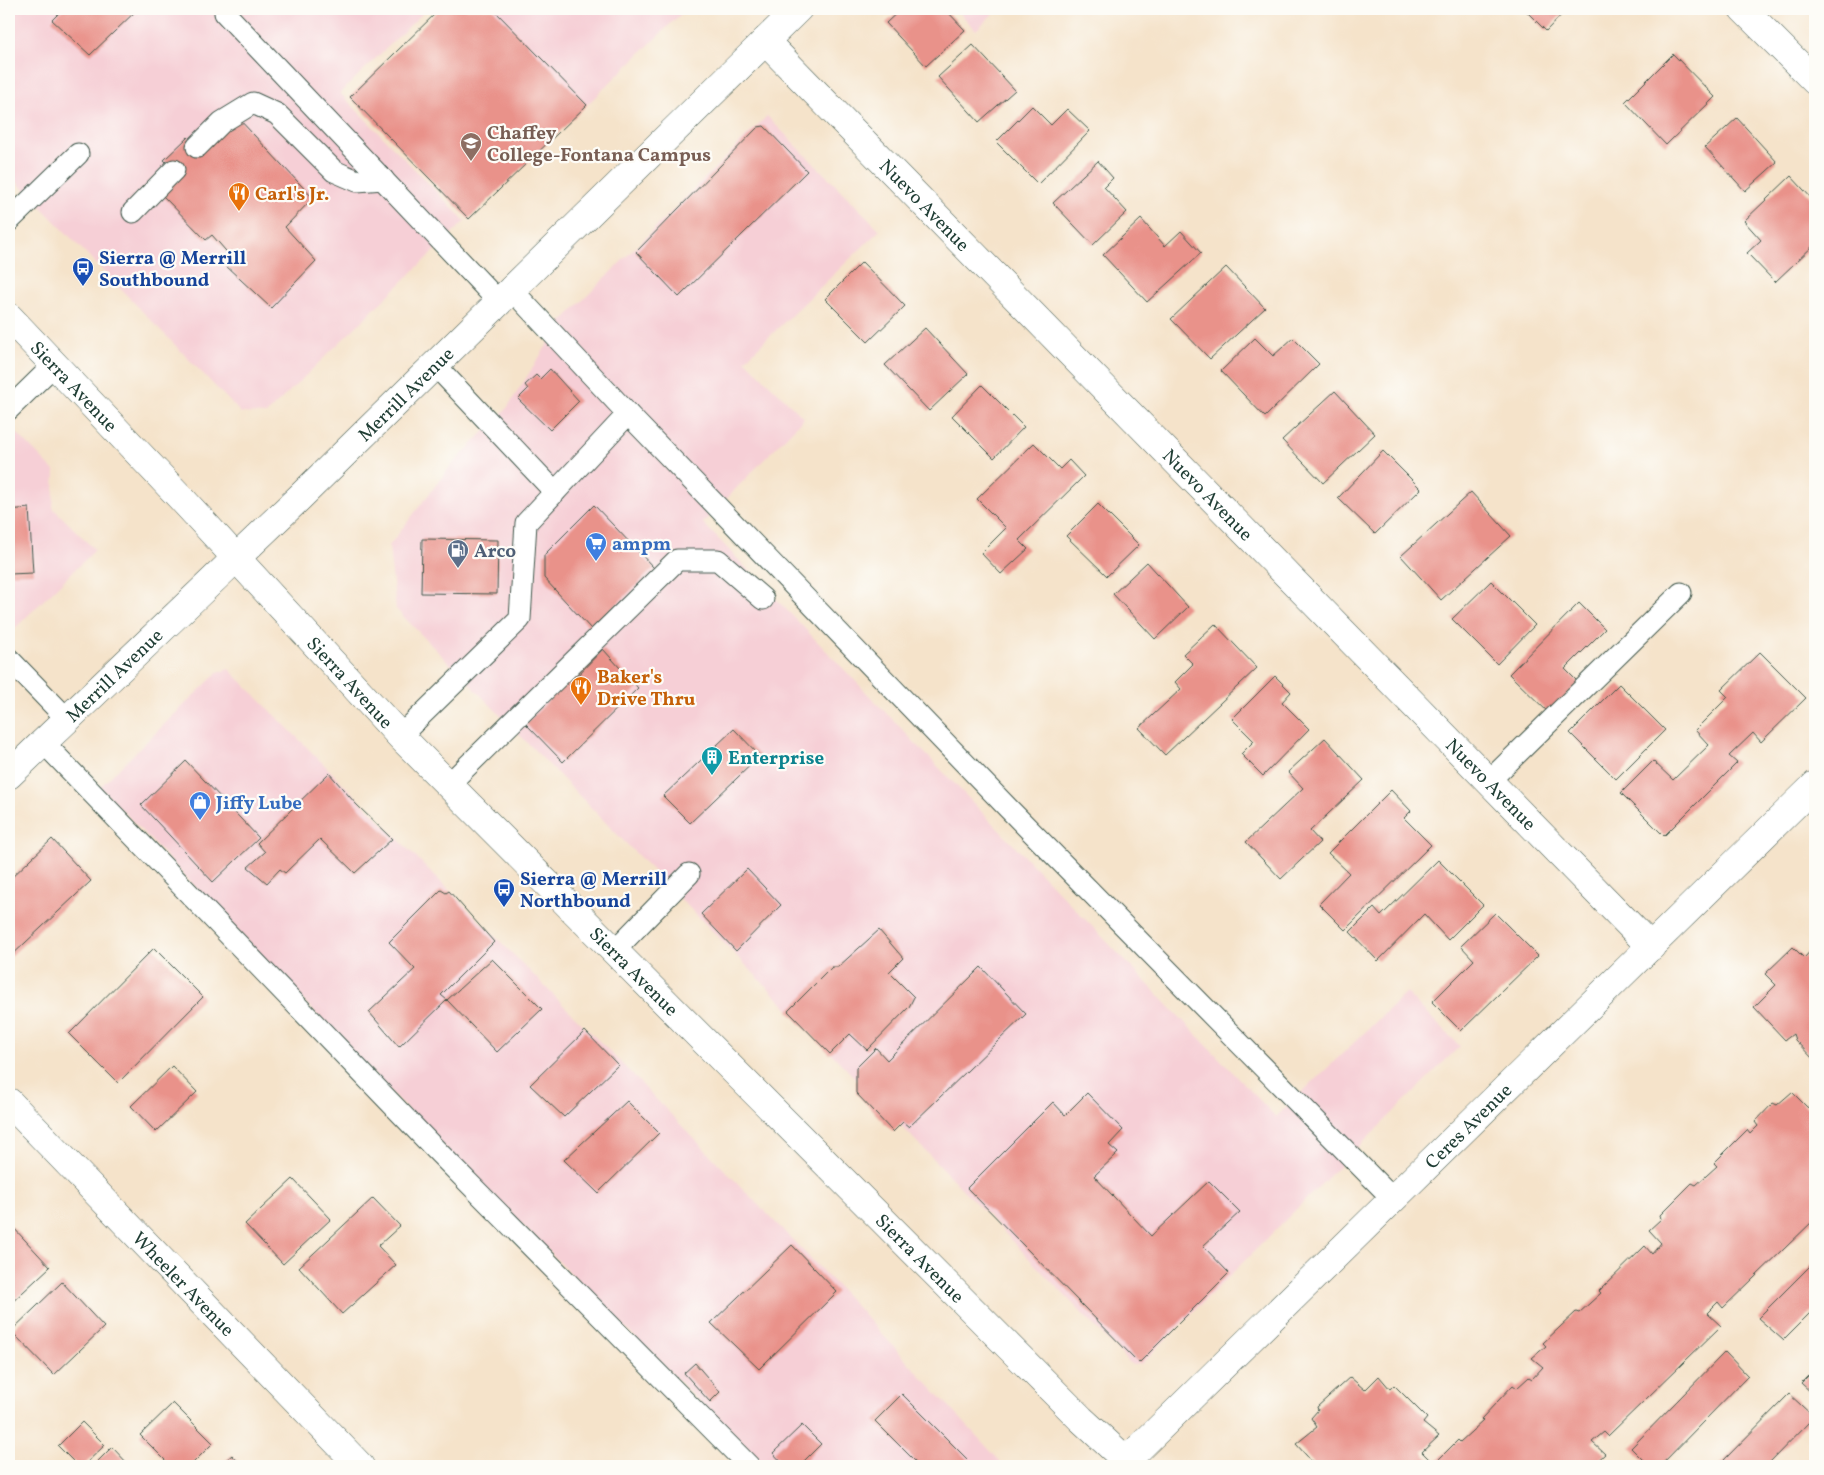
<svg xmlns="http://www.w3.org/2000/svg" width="1824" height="1475" font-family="Vollkorn,serif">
<rect width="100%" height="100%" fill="#fdfcf7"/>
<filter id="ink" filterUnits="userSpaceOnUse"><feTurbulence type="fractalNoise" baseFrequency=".02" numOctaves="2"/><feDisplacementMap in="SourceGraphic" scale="10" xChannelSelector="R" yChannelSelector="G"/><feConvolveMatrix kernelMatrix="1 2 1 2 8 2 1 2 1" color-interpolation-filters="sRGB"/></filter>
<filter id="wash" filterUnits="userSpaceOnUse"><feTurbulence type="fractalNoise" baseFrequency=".0096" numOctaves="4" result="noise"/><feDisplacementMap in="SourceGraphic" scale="20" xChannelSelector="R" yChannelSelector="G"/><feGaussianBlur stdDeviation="1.12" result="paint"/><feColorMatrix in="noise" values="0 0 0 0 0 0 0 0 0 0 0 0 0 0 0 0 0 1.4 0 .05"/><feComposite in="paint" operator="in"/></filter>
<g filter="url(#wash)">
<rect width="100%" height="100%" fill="#f5e3ca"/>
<!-- built -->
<g fill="#f6cfd6">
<path d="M9 9H427L340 93 465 221 266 414 241 413 9 174Z"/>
<path d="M440 9H686L469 219 350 97Z"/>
<path d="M956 9H998L976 30Z"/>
<path d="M767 116 880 230 745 360 804 418 703 523 1276 1117 1406 993 1460 1046 1141 1364 1132 1365 774 994 396 609 389 546 449 468 507 408 563 320Z"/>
<path d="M9 425 55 472 53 508 95 550 9 634Z"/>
<path d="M229 669 622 1064 841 1290 999 1460 1001 1466H764L425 1128 100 787 217 673Z"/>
</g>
<g id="blocks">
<!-- building -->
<g fill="#e9928a">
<path d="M63 9H138L90 55 52 20Z"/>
<path d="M440 9H493L587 105 469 219 350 97Z"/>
<path d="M901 9H945L965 30 926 66 886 23Z"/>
<path d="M1524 9H1567L1546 31Z"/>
<path d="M973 45 1015 90 979 122 938 77Z"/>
<path d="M1673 54 1715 97 1666 145 1625 102Z"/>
<path d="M1032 106 1051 125 1067 109 1090 131 1038 184 996 142Z"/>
<path d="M238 118 313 198 285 227 316 261 271 308 225 265 232 258 212 235 206 240 161 194 178 174 164 160 188 137 197 147Z"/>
<path d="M1737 118 1777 162 1745 191 1705 147Z"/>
<path d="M764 126 807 171 679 297 636 252 758 127Z"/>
<path d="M1098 161 1113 178 1104 187 1127 212 1093 245 1053 203Z"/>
<path d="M1791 176 1815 202V244L1775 282 1747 253 1761 240 1744 221Z"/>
<path d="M1141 219 1165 246 1181 231 1201 253 1147 302 1103 255Z"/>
<path d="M862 262 905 306 868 342 825 299Z"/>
<path d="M1226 267 1265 308 1210 359 1171 319Z"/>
<path d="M925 328 968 374 929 411 885 365Z"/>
<path d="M1255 338 1273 356 1293 338 1319 364 1265 417 1221 371Z"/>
<path d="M550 369 579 401 550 430 518 399 528 389 525 385 536 375 540 379Z"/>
<path d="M982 385 1024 427 994 458 952 416Z"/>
<path d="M1335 391 1375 434 1323 483 1282 440Z"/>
<path d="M1034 443 1060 469 1069 460 1084 476 1019 540 1028 549 1001 574 981 553 1006 528 977 499Z"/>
<path d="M1383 451 1421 489 1375 534 1338 498Z"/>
<path d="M1471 492 1511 536 1441 600 1401 556Z"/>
<path d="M1098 504 1139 545 1107 576 1066 536Z"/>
<path d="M594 505 654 568 591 629 544 578V555Z"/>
<path d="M29 508 33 573 9 574V510Z"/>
<path d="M422 539 498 540 497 594 421 593Z"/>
<path d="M1147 562 1188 607 1155 639 1113 594Z"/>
<path d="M1491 581 1535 625 1497 664 1452 619Z"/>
<path d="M1579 603 1605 629 1565 669 1582 686 1552 716 1509 674Z"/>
<path d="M1215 624 1257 668 1165 755 1139 728 1181 689 1175 682 1193 664 1183 654Z"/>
<path d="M603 649 638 688 563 762 526 724 571 677 574 679Z"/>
<path d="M1760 652 1806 698 1761 742 1753 733 1729 756 1737 763 1664 836 1621 793 1653 761 1673 780 1709 745 1695 730 1728 697 1721 690Z"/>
<path d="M1275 676 1291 692 1282 702 1309 729 1263 776 1241 754 1254 741 1232 719Z"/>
<path d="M1619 684 1665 730 1616 779 1570 733Z"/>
<path d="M734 729 760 756 690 823 663 796Z"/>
<path d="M1325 738 1364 780 1310 831 1320 842 1281 879 1246 842 1303 788 1288 772Z"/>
<path d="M186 761 259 838 213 882 141 805Z"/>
<path d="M329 773 356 804 392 839 355 873 320 839 285 873 280 869 267 883 248 867 265 852 257 843Z"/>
<path d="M1391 790 1411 811 1404 818 1431 845 1345 930 1319 904 1349 873 1328 853Z"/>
<path d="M52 839 91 881 9 958V880Z"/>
<path d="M1438 860 1483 905 1448 940 1424 914 1378 961 1350 932 1374 908 1381 916Z"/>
<path d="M747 869 781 905 736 951 701 914Z"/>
<path d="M441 890 446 893 449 891 494 942 441 995 447 1000 399 1047 369 1012 415 969 389 942Z"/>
<path d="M1495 913 1538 956 1461 1031 1432 1002 1474 960 1461 946Z"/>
<path d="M879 930 903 958 889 972 914 997 909 1007 867 1050 850 1034 830 1054 788 1011 832 967H838Z"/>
<path d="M1815 946V1061L1795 1040 1793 1034 1785 1040 1754 1007 1776 985 1765 974 1793 947 1804 958Z"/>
<path d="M154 948 203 997 118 1083 69 1034Z"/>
<path d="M492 959 542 1009 497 1052 447 1000Z"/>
<path d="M981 967 1026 1014 909 1127 903 1122 893 1132 856 1093V1068L876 1048 887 1060Z"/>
<path d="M585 1031 618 1065 564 1117 530 1085Z"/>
<path d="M172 1066 197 1092 156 1132 131 1106Z"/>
<path d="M1792 1092 1808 1108 1815 1100V1219L1723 1308 1718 1302 1707 1313 1721 1326 1608 1436 1604 1432 1592 1442 1605 1454 1592 1466H1316L1296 1444 1317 1427 1311 1418 1318 1410 1317 1407 1350 1377 1365 1390 1379 1376 1390 1389 1394 1385 1427 1418 1423 1423 1439 1436 1422 1452 1434 1464 1458 1440 1460 1442 1483 1421 1481 1419 1513 1385 1517 1388 1529 1377 1532 1379 1543 1367 1532 1358 1546 1346 1543 1343 1576 1312 1579 1313 1601 1293 1599 1291 1645 1246 1652 1254 1661 1243 1649 1230 1661 1219 1660 1215 1692 1183 1696 1185 1717 1166 1714 1163 1747 1130 1750 1134 1758 1126 1755 1122 1773 1103 1777 1105Z"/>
<path d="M1087 1093 1123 1130 1109 1145 1118 1153 1094 1176 1151 1236 1209 1181 1240 1212 1203 1246 1229 1273 1139 1363 967 1188 1053 1102 1065 1115Z"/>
<path d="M627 1101 659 1133 598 1193 564 1160Z"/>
<path d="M293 1179 331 1219 283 1264 245 1224Z"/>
<path d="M373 1198 400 1226 378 1246 396 1265 342 1314 299 1267Z"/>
<path d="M12 1226 50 1267 9 1305V1229Z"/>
<path d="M792 1245 837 1292 759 1369 711 1323Z"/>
<path d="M1813 1263 1815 1266V1308L1783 1340 1758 1318Z"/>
<path d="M62 1282 104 1327 54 1375 11 1331Z"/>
<path d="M1725 1352 1748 1376 1660 1466H1649L1631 1448Z"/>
<path d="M695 1363 720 1392 710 1402 684 1373Z"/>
<path d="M1815 1369V1396L1801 1383Z"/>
<path d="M902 1394 974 1466H920L875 1421Z"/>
<path d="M1789 1394 1814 1417 1766 1466H1718Z"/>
<path d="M173 1403 213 1443 190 1466H171L140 1435Z"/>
<path d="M82 1422 105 1445 83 1466H78L58 1446Z"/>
<path d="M802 1425 821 1444 799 1466H785L773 1453Z"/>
<path d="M112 1447 130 1466H93Z"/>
<path d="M232 1455 242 1466H219Z"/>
</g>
</g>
</g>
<g filter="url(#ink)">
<use href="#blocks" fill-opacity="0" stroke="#3f564a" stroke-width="1"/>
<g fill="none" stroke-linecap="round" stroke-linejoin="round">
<!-- service casing -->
<g stroke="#3f564a" stroke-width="23">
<g id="service">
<path d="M225 13 499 302"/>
<path d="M197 147 222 122 253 103 277 114 334 171 357 181 383 179"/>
<path d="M133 212 174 170"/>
<path d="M9 221 78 154"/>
<path d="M512 290 628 414 1008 808 1393 1199"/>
<path d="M435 365 555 492"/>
<path d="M9 409 55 364"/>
<path d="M9 659 67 719"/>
<path d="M400 736 520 619 526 523 628 414"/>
<path d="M43 742 439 1153 749 1466"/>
<path d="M1489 781 1681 593"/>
<path d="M448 785 677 560H718L763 599"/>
<path d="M614 951 689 874"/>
</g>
</g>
<!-- minor casing -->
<g stroke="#3f564a" stroke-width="29">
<g id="minor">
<path d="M1743 9 1815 81"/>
<path id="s1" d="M765 41 1651 947"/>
<path id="s2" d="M9 1102 360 1466"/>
<path id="s3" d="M1121 1466 1815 785"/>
</g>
</g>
<!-- secondary casing -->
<g stroke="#3f564a" stroke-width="29">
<g id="secondary">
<path id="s4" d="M9 775 300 497 798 9"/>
</g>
</g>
<!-- primary casing -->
<g stroke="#3f564a" stroke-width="29">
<g id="primary">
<path id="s5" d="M9 317 180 497 400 736 1081 1419 1132 1466"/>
</g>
</g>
<!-- service -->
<use href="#service" stroke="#fff" stroke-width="21"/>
<!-- minor -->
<use href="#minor" stroke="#fff" stroke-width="28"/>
<!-- secondary -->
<use href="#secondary" stroke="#fff" stroke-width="28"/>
<!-- primary -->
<use href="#primary" stroke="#fff" stroke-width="28"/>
</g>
</g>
<!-- icons -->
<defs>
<g id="university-pin" transform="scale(1.125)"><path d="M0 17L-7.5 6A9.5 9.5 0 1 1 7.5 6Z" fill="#8d6e63" stroke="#fdfcf7"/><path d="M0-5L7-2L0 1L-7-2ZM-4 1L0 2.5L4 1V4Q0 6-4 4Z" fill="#fff"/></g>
<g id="restaurant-pin" transform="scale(1.125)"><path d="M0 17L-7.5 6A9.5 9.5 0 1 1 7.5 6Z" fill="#e8710a" stroke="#fdfcf7"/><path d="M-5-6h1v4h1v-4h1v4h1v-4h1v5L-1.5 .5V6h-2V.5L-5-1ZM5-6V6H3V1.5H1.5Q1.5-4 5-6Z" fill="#fff"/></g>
<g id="bus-pin" transform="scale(1.125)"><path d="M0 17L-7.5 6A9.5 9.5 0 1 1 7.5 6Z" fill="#1a4fb4" stroke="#fdfcf7"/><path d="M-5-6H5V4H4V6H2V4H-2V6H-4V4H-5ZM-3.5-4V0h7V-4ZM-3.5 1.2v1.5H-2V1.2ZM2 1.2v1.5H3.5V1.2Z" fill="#fff"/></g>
<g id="supermarket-pin" transform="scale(1.125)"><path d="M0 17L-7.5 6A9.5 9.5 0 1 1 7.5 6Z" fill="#3f7fe0" stroke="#fdfcf7"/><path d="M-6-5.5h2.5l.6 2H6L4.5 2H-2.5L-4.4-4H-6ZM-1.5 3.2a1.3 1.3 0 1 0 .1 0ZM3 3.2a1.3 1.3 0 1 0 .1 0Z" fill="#fff"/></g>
<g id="fuel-pin" transform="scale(1.125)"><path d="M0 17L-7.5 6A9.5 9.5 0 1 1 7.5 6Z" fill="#5c6f8a" stroke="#fdfcf7"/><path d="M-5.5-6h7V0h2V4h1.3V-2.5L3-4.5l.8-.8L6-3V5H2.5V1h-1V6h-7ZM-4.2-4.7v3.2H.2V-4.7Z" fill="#fff"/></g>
<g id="building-pin" transform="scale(1.125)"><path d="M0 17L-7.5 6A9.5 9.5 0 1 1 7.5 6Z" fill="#0f9aa8" stroke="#fdfcf7"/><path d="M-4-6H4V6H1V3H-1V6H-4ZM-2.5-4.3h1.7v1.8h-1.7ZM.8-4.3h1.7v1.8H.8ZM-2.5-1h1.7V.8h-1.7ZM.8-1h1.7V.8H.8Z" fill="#fff"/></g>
<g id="shop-pin" transform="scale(1.125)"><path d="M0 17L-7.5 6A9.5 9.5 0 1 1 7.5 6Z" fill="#3f7fe0" stroke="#fdfcf7"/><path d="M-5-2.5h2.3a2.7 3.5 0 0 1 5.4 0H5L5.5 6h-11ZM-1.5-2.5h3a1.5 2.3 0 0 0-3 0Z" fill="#fff"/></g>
</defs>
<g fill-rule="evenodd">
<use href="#university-pin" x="471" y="143"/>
<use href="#restaurant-pin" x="239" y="193"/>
<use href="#bus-pin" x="83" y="268"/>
<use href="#supermarket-pin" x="596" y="543"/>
<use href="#fuel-pin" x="458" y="550"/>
<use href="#restaurant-pin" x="581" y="687"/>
<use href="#building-pin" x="712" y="757"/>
<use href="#shop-pin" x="200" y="802"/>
<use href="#bus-pin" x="504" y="889"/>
</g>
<g text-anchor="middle" stroke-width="4.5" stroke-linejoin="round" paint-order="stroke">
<!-- education labels -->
<g font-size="19" font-weight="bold" fill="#785e54" stroke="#fdfcf7" text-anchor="start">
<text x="487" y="139">Chaffey<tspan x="487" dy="22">College-Fontana Campus</tspan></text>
</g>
<!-- food labels -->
<g font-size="19" font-weight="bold" fill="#c56008" stroke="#fdfcf7" text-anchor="start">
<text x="255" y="200">Carl's Jr.</text>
<text x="597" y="683">Baker's<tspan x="597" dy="22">Drive Thru</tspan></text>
</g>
<!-- street labels -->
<g font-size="19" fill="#1f3d34" stroke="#fdfcf7">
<text dy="7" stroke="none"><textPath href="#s1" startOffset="229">Nuevo Avenue</textPath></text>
<text dy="7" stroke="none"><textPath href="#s5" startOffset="95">Sierra Avenue</textPath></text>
<text dy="7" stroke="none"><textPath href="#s4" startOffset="550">Merrill Avenue</textPath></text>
<text dy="7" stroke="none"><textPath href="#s1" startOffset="634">Nuevo Avenue</textPath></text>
<text dy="7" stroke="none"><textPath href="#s4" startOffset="145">Merrill Avenue</textPath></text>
<text dy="7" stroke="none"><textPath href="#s5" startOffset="500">Sierra Avenue</textPath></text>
<text dy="7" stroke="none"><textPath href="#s1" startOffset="1039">Nuevo Avenue</textPath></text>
<text dy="7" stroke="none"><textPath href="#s5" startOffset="905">Sierra Avenue</textPath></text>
<text dy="7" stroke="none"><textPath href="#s3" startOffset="486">Ceres Avenue</textPath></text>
<text dy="7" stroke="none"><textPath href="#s5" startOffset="1310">Sierra Avenue</textPath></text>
<text dy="7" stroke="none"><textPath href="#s2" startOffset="252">Wheeler Avenue</textPath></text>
</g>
<!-- transit labels -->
<g font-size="19" font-weight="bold" fill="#164399" stroke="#fdfcf7" text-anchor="start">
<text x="99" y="264">Sierra @ Merrill<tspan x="99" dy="22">Southbound</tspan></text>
<text x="520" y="885">Sierra @ Merrill<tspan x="520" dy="22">Northbound</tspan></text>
</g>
<!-- shop labels -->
<g font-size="19" font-weight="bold" fill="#366cbe" stroke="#fdfcf7" text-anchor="start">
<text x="612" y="550">ampm</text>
<text x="216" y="809">Jiffy Lube</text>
</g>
<!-- service labels -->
<g font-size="19" font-weight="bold" fill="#4e5e75" stroke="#fdfcf7" text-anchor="start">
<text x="474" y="557">Arco</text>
</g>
<!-- culture labels -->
<g font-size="19" font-weight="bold" fill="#0d838f" stroke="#fdfcf7" text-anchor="start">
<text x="728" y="764">Enterprise</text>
</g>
</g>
<!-- margin -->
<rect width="1824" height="1475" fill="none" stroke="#fdfcf7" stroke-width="30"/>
</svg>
